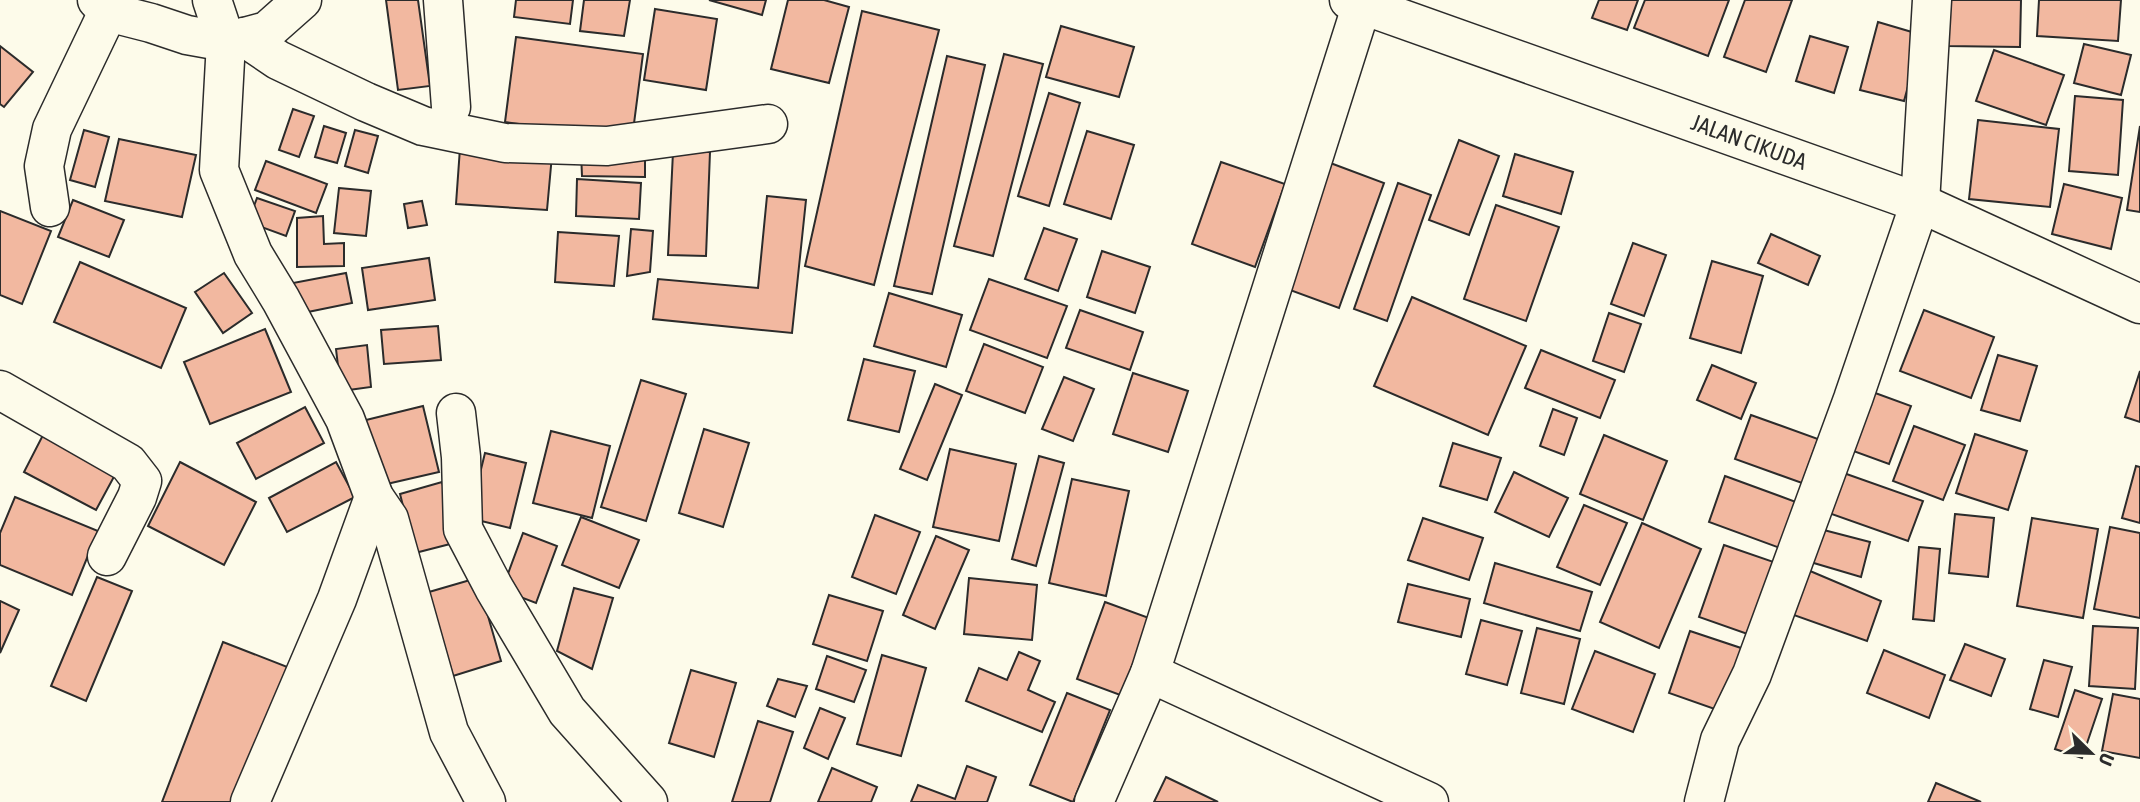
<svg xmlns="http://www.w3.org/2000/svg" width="2140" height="802" font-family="'Asap Condensed',sans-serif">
<rect width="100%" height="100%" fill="#fdfbea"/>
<!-- building -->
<g fill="#f2b8a0" stroke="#2b2b2b" stroke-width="2">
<path d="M386 0H418L430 86 398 90Z"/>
<path d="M516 0H573L570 24 514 17Z"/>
<path d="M584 0H630L624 36 580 31Z"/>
<path d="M709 0H766L762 15Z"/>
<path d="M788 0H824L849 7 829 83 771 69Z"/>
<path d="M1599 0H1638L1627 30 1592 18Z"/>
<path d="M1645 0H1729L1708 56 1634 28Z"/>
<path d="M1745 0H1792L1766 72 1724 57Z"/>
<path d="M1947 0H2021L2020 47 1946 46Z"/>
<path d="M2039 0H2121L2118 41 2037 36Z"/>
<path d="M655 9 717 19 706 90 644 80Z"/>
<path d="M862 11 939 30 874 285 805 266Z"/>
<path d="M1878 22 1922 35 1904 101 1860 90Z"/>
<path d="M1061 26 1134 47 1119 97 1046 77Z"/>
<path d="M1810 36 1848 47 1834 93 1796 81Z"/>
<path d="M516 37 643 54 632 139 505 122Z"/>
<path d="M2084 44 2131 55 2121 95 2074 83Z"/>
<path d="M0 46 33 72 4 107 0 104Z"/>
<path d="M1994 50 2064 75 2046 125 1976 101Z"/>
<path d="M1004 54 1043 64 993 256 954 246Z"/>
<path d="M947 56 985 65 932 294 894 286Z"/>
<path d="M1049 93 1080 103 1049 206 1018 196Z"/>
<path d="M2075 96 2123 100 2118 175 2069 171Z"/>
<path d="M293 109 314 116 299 157 279 150Z"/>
<path d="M1978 120 2059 129 2050 207 1969 199Z"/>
<path d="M324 126 346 133 337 163 315 157Z"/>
<path d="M2140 126V212L2127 210Z"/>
<path d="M84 130 109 137 95 187 70 180Z"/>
<path d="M355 130 378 136 368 173 345 166Z"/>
<path d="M1087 131 1134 145 1111 219 1064 204Z"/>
<path d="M119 139 196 155 182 217 105 201Z"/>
<path d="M1459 140 1499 156 1469 235 1429 220Z"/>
<path d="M460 148 552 155 547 210 456 204Z"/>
<path d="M581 152 645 155V177L582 176Z"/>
<path d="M673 152H710L706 256 668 255Z"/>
<path d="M1515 154 1573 172 1561 214 1503 196Z"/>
<path d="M266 161 327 184 316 213 255 190Z"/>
<path d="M1325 161 1384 183 1339 308 1279 286Z"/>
<path d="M1221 162 1285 184 1255 267 1192 244Z"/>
<path d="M577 179 641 183 639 219 576 216Z"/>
<path d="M1398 183 1431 195 1387 321 1354 309Z"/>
<path d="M2064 184 2122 198 2111 249 2052 234Z"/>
<path d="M339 188 371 191 366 236 334 233Z"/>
<path d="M767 196 806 200 792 333 653 319 658 279 758 288Z"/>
<path d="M257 198 295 211 286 236 248 222Z"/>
<path d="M73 200 124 220 109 257 58 237Z"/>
<path d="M422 201 427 225 408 228 404 204Z"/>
<path d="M1496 205 1559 227 1526 321 1464 299Z"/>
<path d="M0 211 51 231 22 304 0 295Z"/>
<path d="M323 216 324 244 344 243V266L297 267V218Z"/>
<path d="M1044 228 1077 239 1058 291 1025 279Z"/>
<path d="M631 229 653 231 650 272 627 276Z"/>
<path d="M558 232 619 236 614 286 555 282Z"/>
<path d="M1771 234 1820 256 1808 285 1758 263Z"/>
<path d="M1633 243 1666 255 1644 316 1611 304Z"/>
<path d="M1102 251 1150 267 1135 313 1087 297Z"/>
<path d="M429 258 435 300 368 310 362 268Z"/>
<path d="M1712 261 1763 276 1741 353 1690 338Z"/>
<path d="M80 262 186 308 161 368 54 322Z"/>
<path d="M224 273 252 313 223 333 195 292Z"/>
<path d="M346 273 352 303 298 314 293 283Z"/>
<path d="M989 279 1067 306 1047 358 970 330Z"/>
<path d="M889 293 962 315 946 367 874 346Z"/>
<path d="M1412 297 1526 346 1488 435 1374 386Z"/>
<path d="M1080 310 1143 332 1130 370 1066 348Z"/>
<path d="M1924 310 1994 337 1971 398 1900 371Z"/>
<path d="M1609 313 1641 324 1624 372 1593 361Z"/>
<path d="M438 326 441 360 384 364 381 330Z"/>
<path d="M265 329 291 392 210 424 184 362Z"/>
<path d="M984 344 1043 367 1025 413 966 391Z"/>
<path d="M367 345 371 387 341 391 336 349Z"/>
<path d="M1541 350 1615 380 1600 418 1525 388Z"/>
<path d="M1998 355 2037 366 2020 421 1981 410Z"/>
<path d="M864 359 915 371 899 432 848 420Z"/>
<path d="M1712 365 1756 383 1741 419 1697 400Z"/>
<path d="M2140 371V422L2125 417Z"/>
<path d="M1133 373 1188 391 1168 452 1113 434Z"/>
<path d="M1064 377 1094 389 1073 441 1042 429Z"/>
<path d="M641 380 686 394 646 521 601 507Z"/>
<path d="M935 384 962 395 927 480 900 469Z"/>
<path d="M1867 390 1911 406 1889 464 1845 448Z"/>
<path d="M423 406 439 472 378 486 362 421Z"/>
<path d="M305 407 324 443 256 479 237 443Z"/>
<path d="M1553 409 1577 418 1564 455 1540 446Z"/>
<path d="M1751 415 1818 439 1802 483 1735 459Z"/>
<path d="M1914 426 1965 445 1943 500 1893 481Z"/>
<path d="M704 429 749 443 723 527 679 513Z"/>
<path d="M551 431 610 446 592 518 533 503Z"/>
<path d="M1975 434 2027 451 2008 510 1956 493Z"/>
<path d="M43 435 116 473 96 510 24 472Z"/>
<path d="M1604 435 1667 461 1643 520 1580 494Z"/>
<path d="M1453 443 1501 458 1487 500 1440 486Z"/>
<path d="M950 449 1016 464 999 541 933 527Z"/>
<path d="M485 453 526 463 510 528 469 518Z"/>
<path d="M1039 456 1064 463 1036 566 1012 559Z"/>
<path d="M180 462 256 502 224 565 148 526Z"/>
<path d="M336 462 355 497 287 532 269 498Z"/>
<path d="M2136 466 2140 467V523L2122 518Z"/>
<path d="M1838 471 1923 501 1908 541 1823 511Z"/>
<path d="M1514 472 1568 498 1549 537 1495 512Z"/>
<path d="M1725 476 1796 502 1780 548 1709 522Z"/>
<path d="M1072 479 1129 491 1106 596 1049 583Z"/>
<path d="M442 482 458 542 415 553 400 494Z"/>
<path d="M15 497 98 531 72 595 0 565V533Z"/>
<path d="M1584 505 1627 523 1600 585 1557 567Z"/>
<path d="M1955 514 1994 518 1988 577 1949 573Z"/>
<path d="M875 515 920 532 896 594 852 577Z"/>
<path d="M581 517 639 540 619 588 562 565Z"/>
<path d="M1423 518 1483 538 1469 580 1408 560Z"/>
<path d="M2032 518 2098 529 2083 618 2017 606Z"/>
<path d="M1642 523 1701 549 1659 648 1600 622Z"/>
<path d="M2110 527 2140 533V618L2094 609Z"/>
<path d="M1816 528 1870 542 1861 577 1807 561Z"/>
<path d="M523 533 557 546 536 603 502 590Z"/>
<path d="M936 536 969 550 935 629 903 615Z"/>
<path d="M1724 545 1782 565 1756 637 1699 617Z"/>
<path d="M1919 547 1940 549 1934 621 1913 619Z"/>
<path d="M1495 563 1592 592 1580 631 1484 603Z"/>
<path d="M1803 568 1881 601 1867 641 1788 613Z"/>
<path d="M97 577 132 591 86 701 51 686Z"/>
<path d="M477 578 501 661 453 676 429 592Z"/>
<path d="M969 578 1037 585 1032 640 964 634Z"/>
<path d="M1408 584 1470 599 1461 637 1398 622Z"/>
<path d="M574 588 613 598 592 669 557 651Z"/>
<path d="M829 595 883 611 867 661 813 644Z"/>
<path d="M0 601 19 610 0 653Z"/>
<path d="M1105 602 1160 622 1131 699 1077 679Z"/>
<path d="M1481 620 1522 631 1507 685 1466 674Z"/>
<path d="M2093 626 2138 628 2135 689 2089 686Z"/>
<path d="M1537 628 1580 639 1564 704 1521 693Z"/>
<path d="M1690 631 1747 650 1726 713 1669 693Z"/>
<path d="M223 642 290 668 239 802H162Z"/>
<path d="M1965 644 2005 659 1991 696 1950 680Z"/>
<path d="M1884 650 1945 675 1929 718 1867 693Z"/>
<path d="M1595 651 1655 674 1633 732 1572 709Z"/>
<path d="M1019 652 1040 661 1028 690 1055 702 1042 732 966 701 979 668 1007 680Z"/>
<path d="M882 655 926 668 901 756 857 744Z"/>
<path d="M827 656 866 670 854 702 816 689Z"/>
<path d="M2044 660 2072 667 2058 717 2030 709Z"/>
<path d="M691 670 736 683 714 757 669 743Z"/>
<path d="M778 679 807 686 795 717 767 706Z"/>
<path d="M2075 690 2102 699 2082 758 2055 749Z"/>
<path d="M1067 693 1110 710 1073 802 1030 785Z"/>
<path d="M2113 694 2140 699V758L2102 751Z"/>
<path d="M820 708 845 718 828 759 804 748Z"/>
<path d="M758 721 793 732 770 802H732Z"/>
<path d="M967 766 996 777 987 802H911L918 785 955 799Z"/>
<path d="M832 768 877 787 871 802H818Z"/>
<path d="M1166 777 1218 802H1154Z"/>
<path d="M1936 783 1981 802H1928Z"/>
</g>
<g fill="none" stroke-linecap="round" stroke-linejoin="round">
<!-- minor casing -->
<g stroke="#2b2b2b" stroke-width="41">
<g id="minor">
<path d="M97 0 108 12 151 23 187 35 226 42 267 31 302 0"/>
<path d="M212 0 226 42 219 170 253 254 281 300 345 419 374 497 389 519 449 732 486 802"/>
<path d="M443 0 451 107"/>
<path d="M1349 0 1920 203 2140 304"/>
<path d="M1362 4 1150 673 1429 802"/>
<path d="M244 37 278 60 366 102 423 126 505 143 607 146 768 124"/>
<path d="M50 207 44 166 52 129 108 12"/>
<path d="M0 390 128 463 142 481 137 497 107 556"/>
<path d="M456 413 461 457 463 529 494 588 567 711 648 802"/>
<path d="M250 802 337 599 374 497"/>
<path d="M1094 802 1150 673"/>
<path d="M1704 802 1720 740 1752 674 1853 399 1920 203 1932 0"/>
</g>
</g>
<!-- minor -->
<use href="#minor" stroke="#fdfbea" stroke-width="38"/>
</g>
<g text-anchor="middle" stroke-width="5" stroke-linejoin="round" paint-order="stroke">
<!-- street labels -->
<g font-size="23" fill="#2b2b2b" stroke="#fdfbea">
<text transform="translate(1749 142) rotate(20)" y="8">JALAN CIKUDA</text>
</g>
</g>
<!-- north arrow -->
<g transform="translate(2091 753) rotate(113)" stroke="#fdfbea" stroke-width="5" paint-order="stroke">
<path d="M0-5L12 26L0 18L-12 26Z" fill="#2b2b2b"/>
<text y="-10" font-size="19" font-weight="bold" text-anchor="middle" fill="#2b2b2b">U</text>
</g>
</svg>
